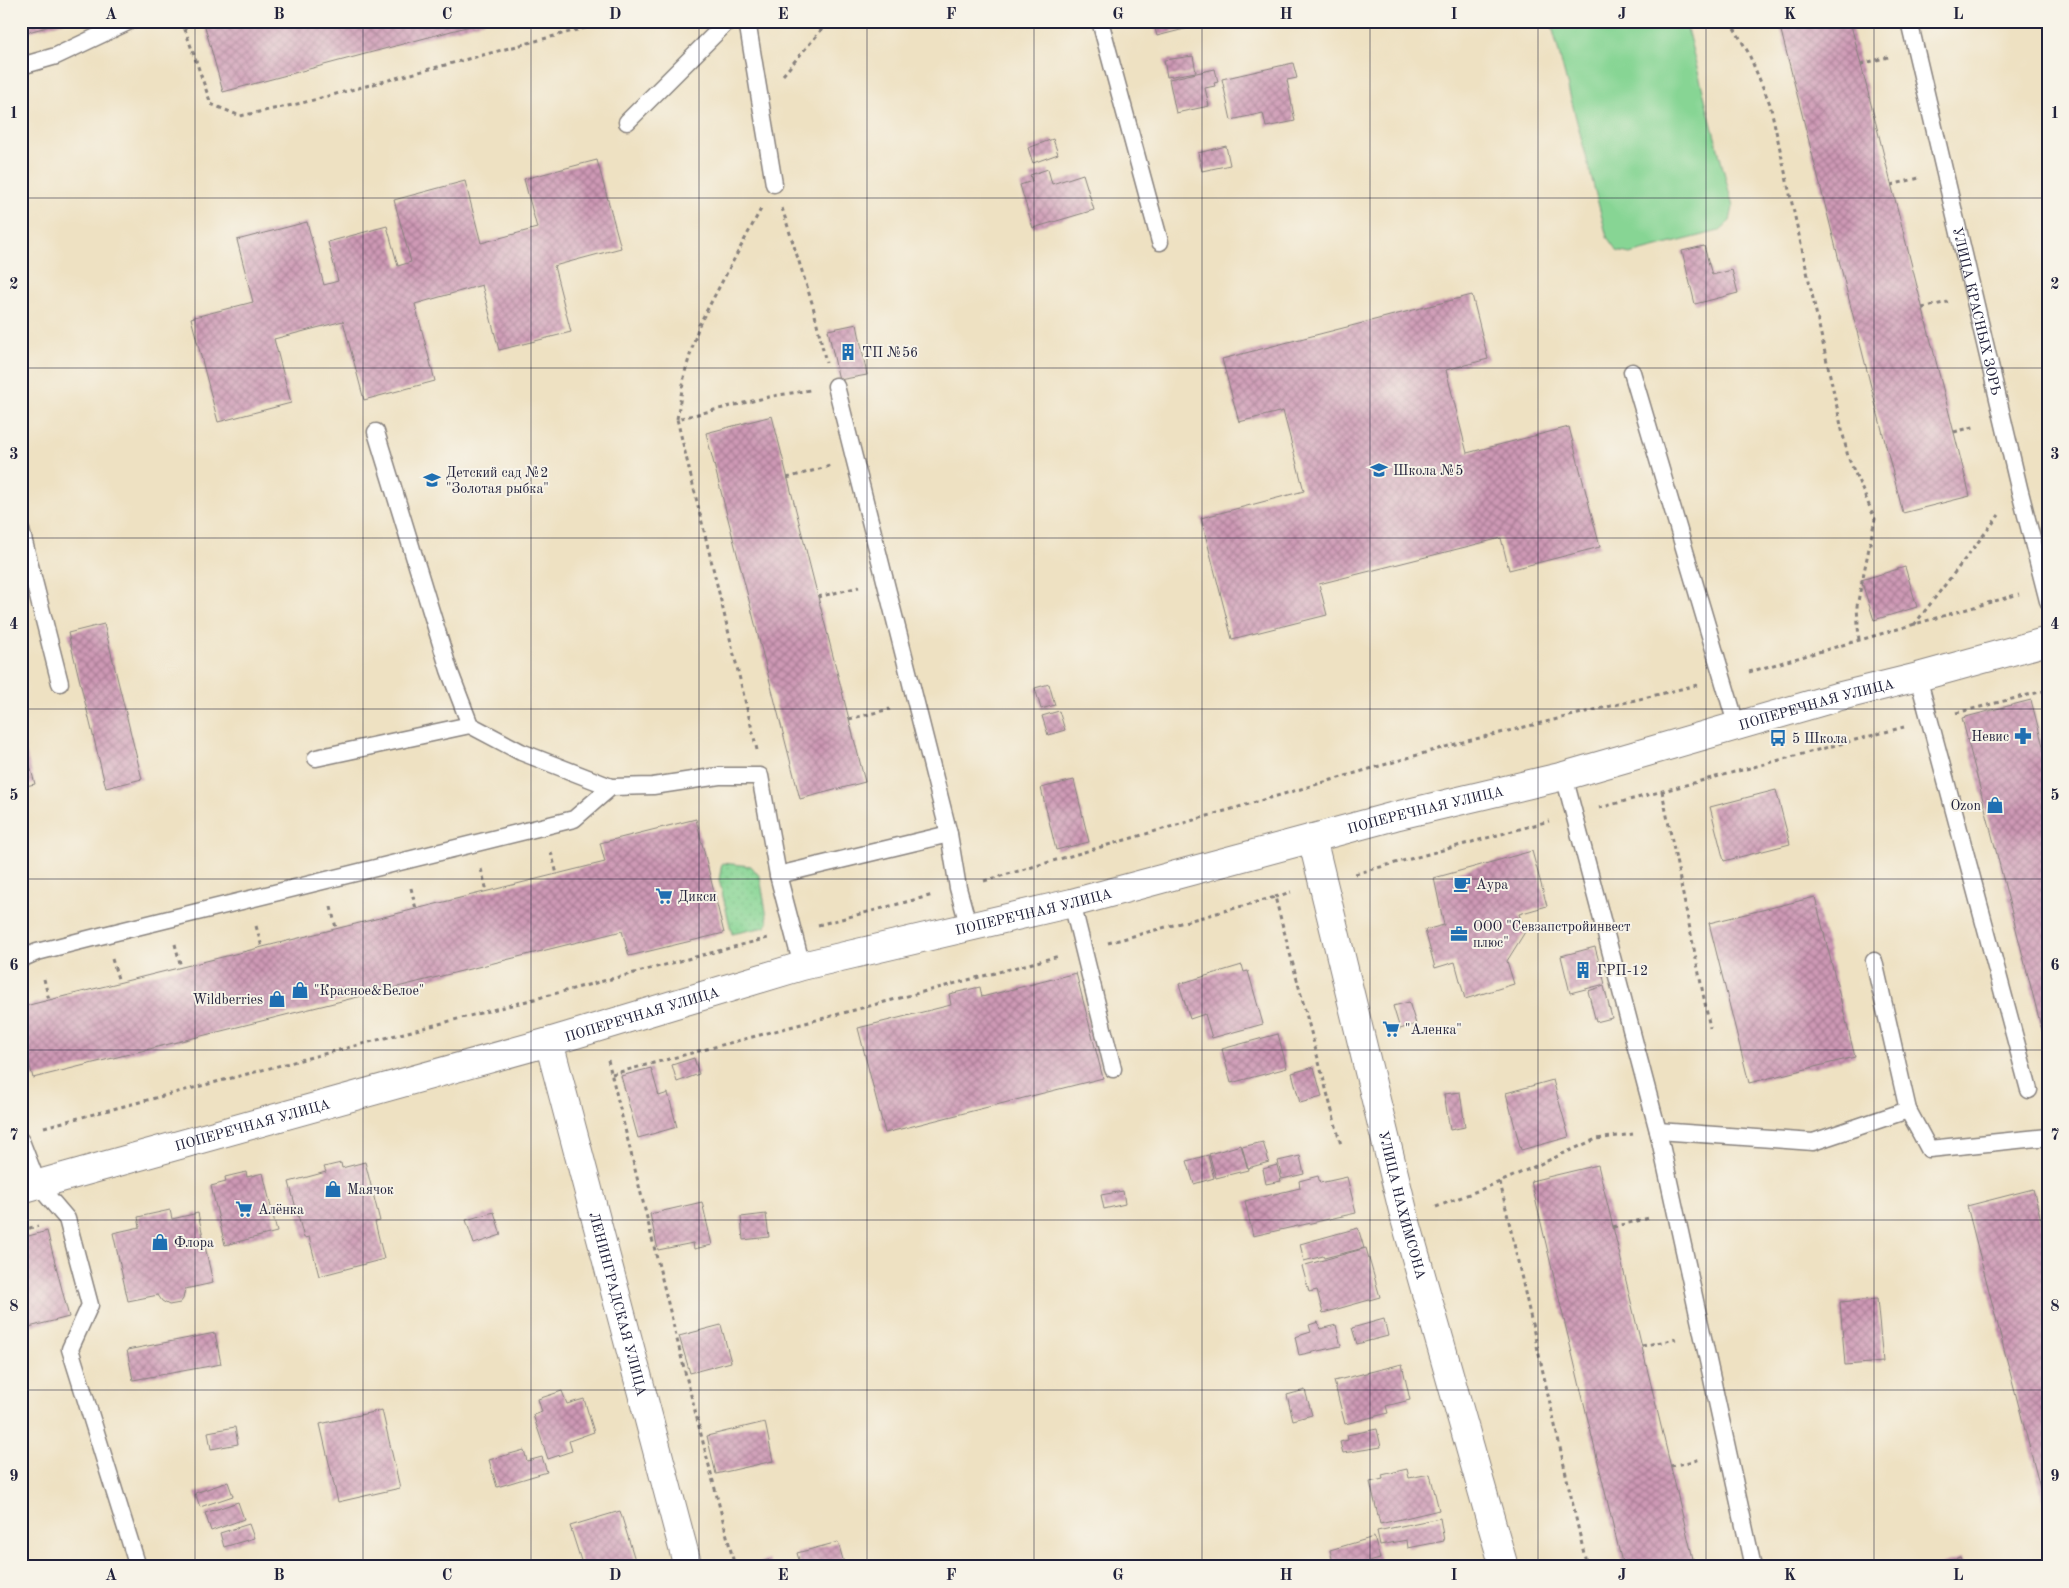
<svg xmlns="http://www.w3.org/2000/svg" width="2069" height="1588" font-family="'Old Standard TT',serif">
<defs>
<pattern id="grass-dots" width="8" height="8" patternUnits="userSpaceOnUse" patternTransform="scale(1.25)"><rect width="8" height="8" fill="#87d594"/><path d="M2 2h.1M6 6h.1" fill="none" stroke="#74b780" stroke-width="1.8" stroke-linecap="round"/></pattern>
<pattern id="building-cross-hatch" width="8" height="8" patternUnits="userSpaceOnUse" patternTransform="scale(1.25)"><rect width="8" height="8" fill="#ce99b5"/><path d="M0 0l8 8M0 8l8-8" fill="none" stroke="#a77c94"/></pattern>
</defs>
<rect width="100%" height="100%" fill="#f7f3e8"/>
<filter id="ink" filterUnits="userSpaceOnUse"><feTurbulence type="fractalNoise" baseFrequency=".02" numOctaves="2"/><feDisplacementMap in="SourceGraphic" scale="10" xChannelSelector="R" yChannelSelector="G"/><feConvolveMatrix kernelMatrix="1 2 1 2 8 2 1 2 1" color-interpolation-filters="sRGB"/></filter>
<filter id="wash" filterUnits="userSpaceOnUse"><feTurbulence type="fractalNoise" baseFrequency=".0096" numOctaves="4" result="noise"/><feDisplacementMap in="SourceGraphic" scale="20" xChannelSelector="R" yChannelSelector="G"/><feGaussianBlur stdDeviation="1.12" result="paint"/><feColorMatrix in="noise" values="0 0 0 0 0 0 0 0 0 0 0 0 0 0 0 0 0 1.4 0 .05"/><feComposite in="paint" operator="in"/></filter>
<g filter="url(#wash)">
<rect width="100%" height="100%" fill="#eee1c2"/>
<!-- grass -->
<path fill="url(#grass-dots)" stroke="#547c68" d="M722 863 751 866 760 877 768 923 765 927 732 934 719 880Z"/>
<!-- park -->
<path fill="#87d594" stroke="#547c68" d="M1553 21H1685L1733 207 1730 221 1719 231 1630 254 1617 251 1607 237 1552 26Z"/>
<g id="blocks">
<!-- building -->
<g fill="url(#building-cross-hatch)">
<path d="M21 21H65V22L21 34Z"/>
<path d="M224 21H485V22L223 92 205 27Z"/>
<path d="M1153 21H1203L1204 24 1157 36Z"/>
<path d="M1786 21H1850L1970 496 1903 513 1779 23Z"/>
<path d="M1193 56 1196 72 1167 77 1164 60Z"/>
<path d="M1293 63 1297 78 1287 80 1295 121 1266 127 1263 113 1231 120 1222 79Z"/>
<path d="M1215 69 1218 82 1214 83 1215 86 1205 88 1209 106 1176 113 1169 79Z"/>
<path d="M1053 139 1058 154 1033 163 1028 148Z"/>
<path d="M1226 146 1230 165 1202 171 1198 153Z"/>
<path d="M597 160 621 248 554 266 571 332 499 350 482 285 415 304 435 381 364 400 343 321 274 339 291 403 218 422 191 318 253 302 237 240 307 222 324 285 338 281 328 242 387 226 398 266 411 262 394 200 465 181 481 243 537 228 524 179Z"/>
<path d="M1048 169 1052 184 1083 174 1094 210 1033 228 1020 185 1032 181 1030 175Z"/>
<path d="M1704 246 1712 275 1732 270 1738 293 1695 304 1682 251Z"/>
<path d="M1472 295 1488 359 1446 370 1467 453 1569 427 1600 547 1509 570 1501 538 1319 584 1327 615 1232 639 1201 518 1304 491 1283 411 1239 422 1222 359Z"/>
<path d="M857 324 867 375 839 380 828 330Z"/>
<path d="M772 416 865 782 800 799 706 433Z"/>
<path d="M1905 567 1917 607 1874 620 1861 580Z"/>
<path d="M104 624 142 779 106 788 68 633Z"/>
<path d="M1049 684 1055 705 1041 709 1035 688Z"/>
<path d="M2031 700 2048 765 2047 1050 1962 718Z"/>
<path d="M1059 711 1065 730 1048 735 1042 716Z"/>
<path d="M21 734 35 784 21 787Z"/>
<path d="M1074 780 1089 842 1056 850 1041 788Z"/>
<path d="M1776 790 1790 844 1724 861 1710 807Z"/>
<path d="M696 819 724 933 629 956 622 931 33 1078 21 1032V1007L605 862 600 843Z"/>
<path d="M1532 851 1547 906 1519 914 1525 932 1507 961 1514 984 1465 999 1455 962 1435 968 1425 930 1444 925 1434 878Z"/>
<path d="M1815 897 1855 1057 1749 1083 1709 923Z"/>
<path d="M1595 947 1605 984 1570 993 1561 956Z"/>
<path d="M1242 965 1244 972 1248 971 1263 1024 1212 1038 1205 1014 1190 1019 1179 984Z"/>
<path d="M1076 973 1103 1078 885 1133 858 1028 951 1005 949 994 980 987 982 997Z"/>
<path d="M1604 986 1612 1018 1596 1022 1588 991Z"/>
<path d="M1409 1002 1416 1024 1400 1029 1393 1006Z"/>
<path d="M1278 1034 1287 1068 1231 1083 1222 1049Z"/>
<path d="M694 1058 699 1074 677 1082 672 1065Z"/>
<path d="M1314 1067 1322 1097 1300 1103 1292 1073Z"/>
<path d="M651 1068 659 1096 668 1093 677 1127 638 1138 621 1076Z"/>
<path d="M1553 1080 1569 1137 1521 1150 1506 1093Z"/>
<path d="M1460 1092 1465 1127 1450 1130 1444 1094Z"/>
<path d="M1263 1142 1269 1162 1248 1168 1242 1147Z"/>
<path d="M1241 1145 1248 1170 1216 1178 1209 1154Z"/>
<path d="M1208 1155 1214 1178 1194 1184 1187 1161Z"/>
<path d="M1300 1156 1304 1174 1282 1179 1278 1161Z"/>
<path d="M365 1162 380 1221 375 1222 384 1259 319 1276 309 1237 304 1238 289 1182 326 1172 324 1167 341 1163 342 1168Z"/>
<path d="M1277 1165 1281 1181 1266 1184 1263 1169Z"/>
<path d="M1598 1165 1613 1227 1695 1567H1623L1531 1181Z"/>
<path d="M246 1172 247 1177 263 1173 277 1232 225 1245 211 1186 226 1182 225 1177Z"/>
<path d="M1318 1176 1320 1183 1347 1177 1356 1213 1253 1236 1245 1201 1300 1188 1299 1181Z"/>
<path d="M2033 1189 2048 1247 2047 1515 1967 1206Z"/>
<path d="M1123 1191 1125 1204 1104 1209 1101 1195Z"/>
<path d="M702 1202 712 1245 694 1249 693 1243 658 1250 650 1214Z"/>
<path d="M170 1210 172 1219 198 1213 213 1283 185 1289 183 1299 180 1303 169 1305 162 1301 158 1295 128 1301 113 1233 140 1227 138 1217Z"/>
<path d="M494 1212 501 1235 474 1244 466 1220Z"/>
<path d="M766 1214 769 1237 743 1240 741 1217Z"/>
<path d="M1358 1228 1364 1248 1324 1258 1323 1256 1304 1261 1300 1244Z"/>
<path d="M47 1231 69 1317 21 1329V1238Z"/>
<path d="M1366 1248 1380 1297 1323 1313 1317 1290 1309 1292 1302 1266Z"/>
<path d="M1877 1299 1883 1362 1845 1365 1840 1302Z"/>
<path d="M1384 1319 1388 1336 1357 1344 1352 1328Z"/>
<path d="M1318 1322 1320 1329 1336 1325 1341 1346 1299 1355 1295 1337 1311 1332 1309 1325Z"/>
<path d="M721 1325 731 1362 690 1373 679 1336Z"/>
<path d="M215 1333 221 1364 133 1380 127 1350Z"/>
<path d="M1402 1364 1410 1400 1386 1406 1388 1413 1345 1424 1334 1381Z"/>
<path d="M1305 1390 1312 1415 1293 1420 1287 1395Z"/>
<path d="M562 1391 567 1404 584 1399 594 1432 569 1441 572 1451 548 1459 533 1415 542 1412 538 1399Z"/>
<path d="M382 1410 400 1488 338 1502 320 1424Z"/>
<path d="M765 1422 773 1461 716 1474 707 1436Z"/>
<path d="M235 1427 238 1444 211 1449 208 1432Z"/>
<path d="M1377 1429 1381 1447 1343 1453 1340 1442 1348 1440 1347 1435Z"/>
<path d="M524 1450 527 1461 542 1457 547 1472 497 1487 489 1460Z"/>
<path d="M1407 1469 1409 1478 1430 1474 1439 1510 1380 1524 1370 1482 1383 1479 1382 1475Z"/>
<path d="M228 1482 233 1496 200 1507 195 1493Z"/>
<path d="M238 1502 244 1519 211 1531 205 1513Z"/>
<path d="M620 1511 635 1560 613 1567H583L570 1526Z"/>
<path d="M1440 1518 1444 1541 1408 1548 1407 1540 1380 1545 1377 1531Z"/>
<path d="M249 1524 254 1538 224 1547 220 1533Z"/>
<path d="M1374 1537 1380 1559 1358 1565 1359 1567H1334L1330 1550Z"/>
<path d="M838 1542 845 1567H801L797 1553Z"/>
<path d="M1961 1558 1963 1567H1932V1566Z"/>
<path d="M769 1560 771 1567H747V1566Z"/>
</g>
</g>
</g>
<g filter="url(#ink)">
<use href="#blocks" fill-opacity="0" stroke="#88827e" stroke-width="1"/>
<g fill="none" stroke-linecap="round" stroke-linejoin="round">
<!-- service casing -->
<g stroke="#88827e" stroke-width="19">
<g id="service">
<path d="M747 21 774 184"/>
<path d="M1100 21 1160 242"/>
<path id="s1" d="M1909 21 2019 488 2048 601"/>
<path d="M21 66 56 56 130 21"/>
<path d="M627 122 728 21"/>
<path d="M1632 372 1737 727"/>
<path d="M836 386 949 834 958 888 969 928"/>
<path d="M376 432 449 670 470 725 521 752 611 787 653 786 719 776H760L778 875 802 966"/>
<path d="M21 530 60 683"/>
<path d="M1918 677 2029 1090"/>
<path d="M316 758 470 725"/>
<path d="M1564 776 1658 1131 1753 1567"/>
<path d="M778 875 949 834"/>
<path d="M1072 903 1113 1069"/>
<path d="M21 959 37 952 104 935 574 819 611 787"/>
<path d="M1874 961 1908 1110 1929 1149 2048 1137"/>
<path d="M1658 1131 1813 1142 1908 1110"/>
<path d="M21 1141 38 1185 67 1219 90 1305 70 1349 138 1567"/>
</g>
</g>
<!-- minor casing -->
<g stroke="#88827e" stroke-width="30">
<g id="minor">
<path id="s2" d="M1312 838 1405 1219 1504 1567"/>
<path id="s3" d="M549 1042 688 1567"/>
</g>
</g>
<!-- secondary casing -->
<g stroke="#88827e" stroke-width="30">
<g id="secondary">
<path id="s4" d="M21 1189 549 1042 802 966 1072 903 1395 816 1564 776 1837 697 1918 677 2048 641"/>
</g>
</g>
<!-- path -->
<g stroke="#88827e" stroke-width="3" stroke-dasharray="4 4" stroke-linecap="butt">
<path d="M182 21 211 104 240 116 302 103 611 21"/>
<path d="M1730 21 1748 52 1770 104 1848 457 1875 519 1857 606 1859 642"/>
<path d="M1861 64 1892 56"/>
<path d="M783 75 829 21"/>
<path d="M1891 185 1919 178"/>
<path d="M782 208 813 306 826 363"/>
<path d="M1922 308 1948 302"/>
<path d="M677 419 685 372 699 325 762 207"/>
<path d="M1954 432 1977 426"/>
<path d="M787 478 830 466"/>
<path d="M818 597 859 587"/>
<path d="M1914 625 1999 515"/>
<path d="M1749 672 2019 594"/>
<path d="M1956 713 2048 690"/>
<path d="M849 719 890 709"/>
<path d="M757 750 677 419 773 396 810 390"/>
<path d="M1662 791 1710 1028"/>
<path d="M1599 808 1904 727"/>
<path d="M551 852 557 874"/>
<path d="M481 869 487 891"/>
<path d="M1355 874 1549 821"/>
<path d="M984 881 1459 743 1697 685"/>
<path d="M411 888 416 909"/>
<path d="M1275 897 1291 892"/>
<path d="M331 907 336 928"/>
<path d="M818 925 933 895"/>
<path d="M256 926 262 947"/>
<path d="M1108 943 1275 897 1341 1145"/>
<path d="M175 944 181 967"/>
<path d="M112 959 119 982"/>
<path d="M44 979 49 1000"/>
<path d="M608 1060 684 1368 735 1567"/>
<path d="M612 1074 1059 956"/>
<path d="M44 1127 768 938"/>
<path d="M1500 1182 1587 1567"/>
<path d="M1436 1207 1500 1182 1596 1139 1633 1134"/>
<path d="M1613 1227 1649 1218"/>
<path d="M21 1230 38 1226"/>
<path d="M2047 1246H2048"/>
<path d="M1642 1346 1676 1339"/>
<path d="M1671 1466 1702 1459"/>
</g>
<!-- service -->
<use href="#service" stroke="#fff" stroke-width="16"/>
<!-- minor -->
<use href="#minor" stroke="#fff" stroke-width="28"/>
<!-- secondary -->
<use href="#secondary" stroke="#fff" stroke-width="28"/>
</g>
</g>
<!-- grid -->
<path fill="none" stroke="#22223b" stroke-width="1" stroke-opacity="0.55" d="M195 21V1567M363 21V1567M531 21V1567M699 21V1567M867 21V1567M1034 21V1567M1202 21V1567M1370 21V1567M1538 21V1567M1706 21V1567M1874 21V1567M21 198H2048M21 368H2048M21 538H2048M21 709H2048M21 879H2048M21 1050H2048M21 1220H2048M21 1390H2048"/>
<!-- icons -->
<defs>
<g id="building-bare" transform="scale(1.35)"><path d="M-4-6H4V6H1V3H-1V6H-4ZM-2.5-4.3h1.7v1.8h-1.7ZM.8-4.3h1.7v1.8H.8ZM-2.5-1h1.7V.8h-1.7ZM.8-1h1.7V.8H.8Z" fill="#1f6fb2" stroke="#f7f3e8" stroke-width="2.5" paint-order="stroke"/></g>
<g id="school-bare" transform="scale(1.35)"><path d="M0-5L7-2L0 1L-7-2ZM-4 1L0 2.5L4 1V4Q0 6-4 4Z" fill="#1f6fb2" stroke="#f7f3e8" stroke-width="2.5" paint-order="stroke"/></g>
<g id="pharmacy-bare" transform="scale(1.35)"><path d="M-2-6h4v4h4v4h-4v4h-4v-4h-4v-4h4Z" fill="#1f6fb2" stroke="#f7f3e8" stroke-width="2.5" paint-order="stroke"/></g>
<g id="bus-bare" transform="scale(1.35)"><path d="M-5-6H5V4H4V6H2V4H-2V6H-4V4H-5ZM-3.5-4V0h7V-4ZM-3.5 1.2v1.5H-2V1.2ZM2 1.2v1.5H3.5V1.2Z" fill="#1f6fb2" stroke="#f7f3e8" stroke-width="2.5" paint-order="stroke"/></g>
<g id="shop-bare" transform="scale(1.35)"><path d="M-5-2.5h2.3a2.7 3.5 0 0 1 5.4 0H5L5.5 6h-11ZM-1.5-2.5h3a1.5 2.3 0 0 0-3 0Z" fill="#1f6fb2" stroke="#f7f3e8" stroke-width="2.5" paint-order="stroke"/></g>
<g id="cafe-bare" transform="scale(1.35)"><path d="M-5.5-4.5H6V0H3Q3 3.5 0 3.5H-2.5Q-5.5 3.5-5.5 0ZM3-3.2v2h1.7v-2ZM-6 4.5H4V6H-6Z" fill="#1f6fb2" stroke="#f7f3e8" stroke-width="2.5" paint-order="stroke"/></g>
<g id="supermarket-bare" transform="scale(1.35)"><path d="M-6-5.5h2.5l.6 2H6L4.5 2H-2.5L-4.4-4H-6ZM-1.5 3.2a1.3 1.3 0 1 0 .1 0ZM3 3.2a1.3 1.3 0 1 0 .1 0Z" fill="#1f6fb2" stroke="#f7f3e8" stroke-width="2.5" paint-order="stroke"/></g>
<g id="office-bare" transform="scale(1.35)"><path d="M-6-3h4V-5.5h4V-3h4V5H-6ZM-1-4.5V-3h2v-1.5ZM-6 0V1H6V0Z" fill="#1f6fb2" stroke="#f7f3e8" stroke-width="2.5" paint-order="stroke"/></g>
</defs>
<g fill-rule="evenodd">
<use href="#building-bare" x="848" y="352"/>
<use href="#school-bare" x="1379" y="470"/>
<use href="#school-bare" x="432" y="480"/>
<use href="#pharmacy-bare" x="2023" y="736"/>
<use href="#bus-bare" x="1778" y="738"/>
<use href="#shop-bare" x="1995" y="805"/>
<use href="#cafe-bare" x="1462" y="884"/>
<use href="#supermarket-bare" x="664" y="896"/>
<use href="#office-bare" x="1459" y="934"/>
<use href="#building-bare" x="1583" y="970"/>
<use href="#shop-bare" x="300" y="990"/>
<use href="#shop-bare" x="277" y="999"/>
<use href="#supermarket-bare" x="1391" y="1029"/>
<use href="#shop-bare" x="333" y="1189"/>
<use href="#supermarket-bare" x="244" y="1209"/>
<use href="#shop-bare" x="160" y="1242"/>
</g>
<g text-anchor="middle" stroke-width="4" stroke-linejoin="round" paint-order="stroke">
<!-- street labels -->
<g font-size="14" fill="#22223b" stroke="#f7f3e8">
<text dy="5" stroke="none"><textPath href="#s1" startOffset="298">УЛИЦА КРАСНЫХ ЗОРЬ</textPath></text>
<text dy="5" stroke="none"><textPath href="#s4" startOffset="1860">ПОПЕРЕЧНАЯ УЛИЦА</textPath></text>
<text dy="5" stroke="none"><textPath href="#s4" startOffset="1455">ПОПЕРЕЧНАЯ УЛИЦА</textPath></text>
<text dy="5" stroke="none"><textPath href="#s4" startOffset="1050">ПОПЕРЕЧНАЯ УЛИЦА</textPath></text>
<text dy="5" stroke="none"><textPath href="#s4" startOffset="645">ПОПЕРЕЧНАЯ УЛИЦА</textPath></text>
<text dy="5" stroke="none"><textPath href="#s4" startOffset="240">ПОПЕРЕЧНАЯ УЛИЦА</textPath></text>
<text dy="5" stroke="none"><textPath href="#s2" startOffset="378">УЛИЦА НАХИМСОНА</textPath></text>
<text dy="5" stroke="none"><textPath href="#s3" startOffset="271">ЛЕНИНГРАДСКАЯ УЛИЦА</textPath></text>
</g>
<!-- poi labels -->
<g font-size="14" fill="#22223b" stroke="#f7f3e8" text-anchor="start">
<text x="862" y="357">ТП №56</text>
<text x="1393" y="475">Школа №5</text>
<text x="446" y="477">Детский сад №2<tspan x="446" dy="16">"Золотая рыбка"</tspan></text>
<text x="2009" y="741" text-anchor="end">Невис</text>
<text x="1792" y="743">5 Школа</text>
<text x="1981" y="810" text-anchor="end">Ozon</text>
<text x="1476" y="889">Аура</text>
<text x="678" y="901">Дикси</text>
<text x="1473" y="931">ООО "Севзапстройинвест<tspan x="1473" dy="16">плюс"</tspan></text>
<text x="1597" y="975">ГРП-12</text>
<text x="314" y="995">"Красное&amp;Белое"</text>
<text x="263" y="1004" text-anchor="end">Wildberries</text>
<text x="1405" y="1034">"Аленка"</text>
<text x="347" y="1194">Маячок</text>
<text x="258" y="1214">Алёнка</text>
<text x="174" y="1247">Флора</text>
</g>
</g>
<!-- margin -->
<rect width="2069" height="1588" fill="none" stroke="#f7f3e8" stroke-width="55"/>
<rect x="28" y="28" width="2014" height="1532" fill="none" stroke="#22223b" stroke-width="2"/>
<g font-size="16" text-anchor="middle" font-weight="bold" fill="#22223b">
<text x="111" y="19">A</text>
<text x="279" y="19">B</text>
<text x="447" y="19">C</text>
<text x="615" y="19">D</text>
<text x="783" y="19">E</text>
<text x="951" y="19">F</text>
<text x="1118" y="19">G</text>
<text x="1286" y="19">H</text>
<text x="1454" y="19">I</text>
<text x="1622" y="19">J</text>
<text x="1790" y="19">K</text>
<text x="1958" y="19">L</text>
<text x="14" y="118">1</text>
<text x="2055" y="118">1</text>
<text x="14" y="289">2</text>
<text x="2055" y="289">2</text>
<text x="14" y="459">3</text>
<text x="2055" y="459">3</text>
<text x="14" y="629">4</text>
<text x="2055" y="629">4</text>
<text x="14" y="800">5</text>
<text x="2055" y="800">5</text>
<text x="14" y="970">6</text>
<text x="2055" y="970">6</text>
<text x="14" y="1140">7</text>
<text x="2055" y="1140">7</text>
<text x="14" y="1311">8</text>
<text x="2055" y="1311">8</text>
<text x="14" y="1481">9</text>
<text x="2055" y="1481">9</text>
<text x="111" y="1580">A</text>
<text x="279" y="1580">B</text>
<text x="447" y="1580">C</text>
<text x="615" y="1580">D</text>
<text x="783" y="1580">E</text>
<text x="951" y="1580">F</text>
<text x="1118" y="1580">G</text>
<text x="1286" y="1580">H</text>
<text x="1454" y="1580">I</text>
<text x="1622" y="1580">J</text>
<text x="1790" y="1580">K</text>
<text x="1958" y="1580">L</text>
</g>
</svg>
